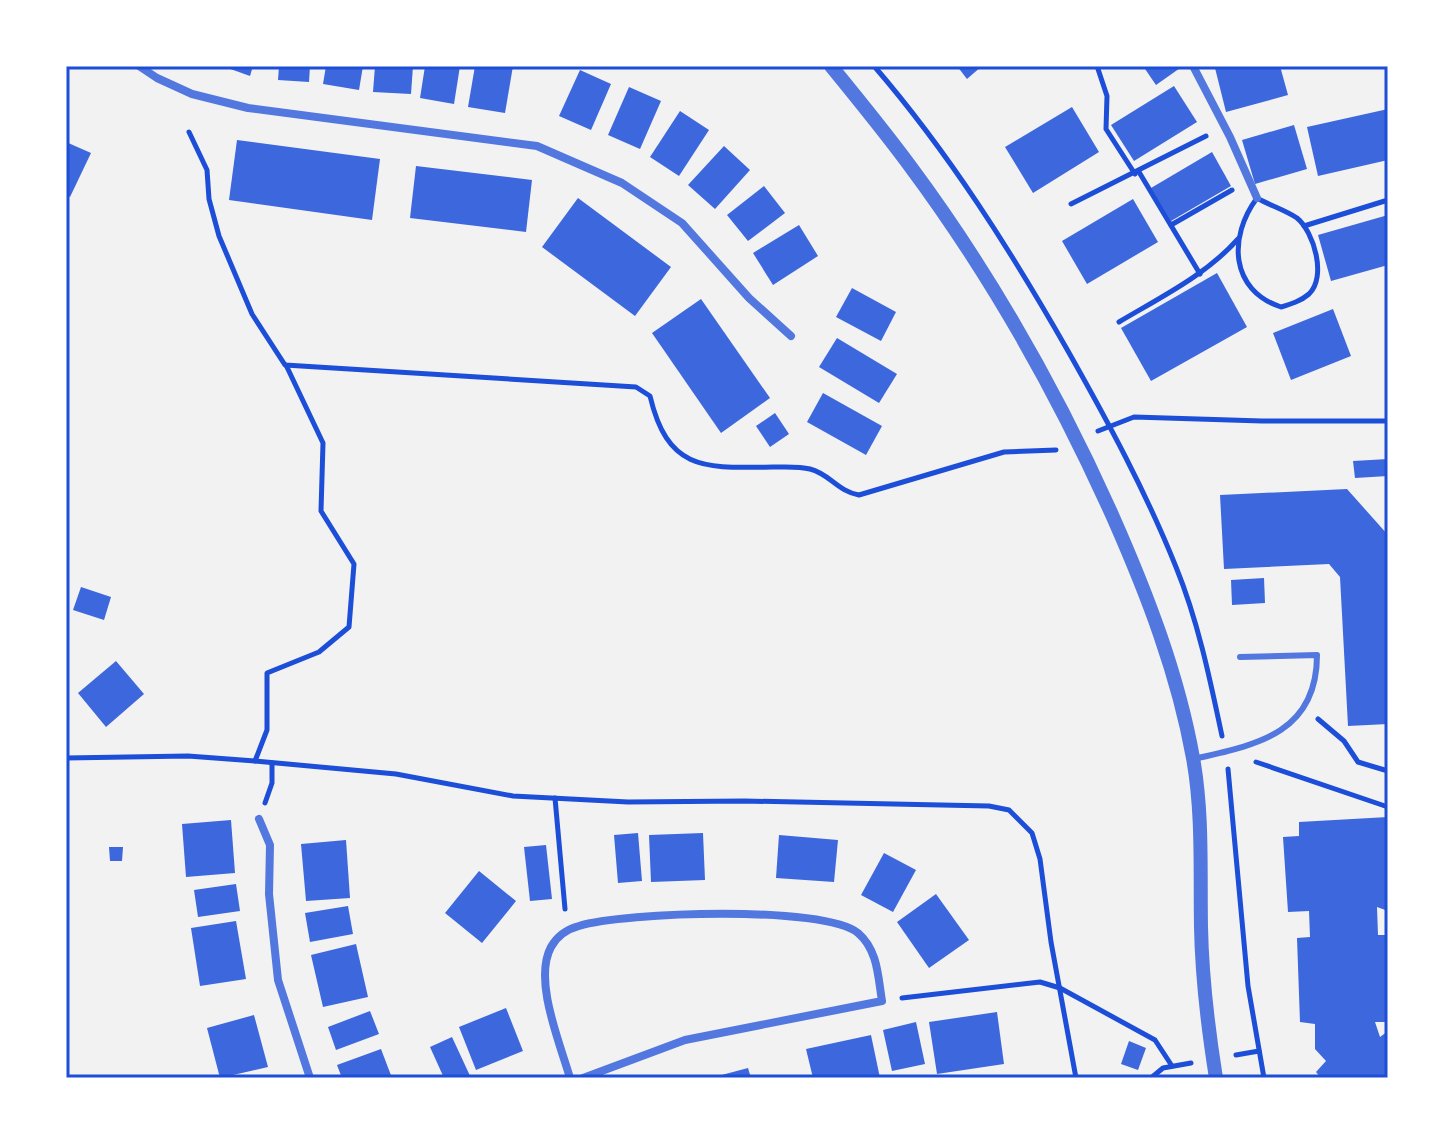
<svg xmlns="http://www.w3.org/2000/svg" width="1454" height="1144" font-family="'Public Sans',sans-serif">
<rect width="100%" height="100%" fill="#f2f2f2"/>
<!-- building -->
<g fill="#3d67dc">
<path d="M222 66H253L250 76Z"/>
<path d="M279 66H310L309 82 278 80Z"/>
<path d="M326 66H363L359 90 323 84Z"/>
<path d="M375 66H413L411 94 373 92Z"/>
<path d="M425 66H460L454 104 420 98Z"/>
<path d="M475 66H513L505 113 468 107Z"/>
<path d="M957 66H982L967 79Z"/>
<path d="M1143 66H1183L1156 85Z"/>
<path d="M1223 66H1280L1288 95 1226 112 1215 68Z"/>
<path d="M580 70 611 84 591 130 559 116Z"/>
<path d="M1174 86 1197 122 1134 161 1111 125Z"/>
<path d="M629 87 661 101 640 149 608 135Z"/>
<path d="M1072 107 1099 152 1033 193 1005 147Z"/>
<path d="M1388 109V160L1318 176 1307 127Z"/>
<path d="M680 111 709 130 679 176 650 157Z"/>
<path d="M1294 125 1307 169 1255 184 1242 140Z"/>
<path d="M237 140 380 159 372 220 229 200Z"/>
<path d="M66 142 91 153 70 197 66 195Z"/>
<path d="M724 146 750 170 715 209 688 185Z"/>
<path d="M1212 152 1231 186 1171 221 1151 188Z"/>
<path d="M416 166 532 180 526 232 410 218Z"/>
<path d="M764 186 785 213 748 241 727 215Z"/>
<path d="M578 198 671 267 635 316 542 247Z"/>
<path d="M1133 199 1158 242 1087 284 1062 241Z"/>
<path d="M1388 215V265L1331 281 1318 235Z"/>
<path d="M799 225 818 256 773 285 753 253Z"/>
<path d="M1217 273 1247 327 1151 381 1121 328Z"/>
<path d="M852 288 896 312 881 341 836 317Z"/>
<path d="M701 299 770 398 721 433 652 333Z"/>
<path d="M1333 309 1351 356 1291 380 1273 333Z"/>
<path d="M837 338 897 374 879 403 819 367Z"/>
<path d="M823 393 882 426 866 455 807 422Z"/>
<path d="M775 413 789 434 770 447 756 426Z"/>
<path d="M1388 459V476L1355 478 1353 461Z"/>
<path d="M1347 489 1388 535V724L1348 726 1340 577 1329 564 1224 569 1220 495Z"/>
<path d="M1264 578 1265 603 1232 605 1231 580Z"/>
<path d="M81 587 111 597 104 620 73 610Z"/>
<path d="M116 661 144 694 106 727 78 693Z"/>
<path d="M1388 817V911L1377 907 1378 935H1388V1022H1375L1380 1037 1388 1031V1078H1321L1316 1072 1326 1061 1315 1049V1024L1300 1022 1297 938 1310 937 1309 911 1288 912 1283 837 1299 836V822Z"/>
<path d="M231 820 235 873 186 877 182 824Z"/>
<path d="M638 833 642 881 618 883 614 835Z"/>
<path d="M703 833 705 880 651 882 649 835Z"/>
<path d="M779 835 838 840 834 882 776 878Z"/>
<path d="M346 840 350 898 306 901 301 844Z"/>
<path d="M546 845 552 899 530 901 524 847Z"/>
<path d="M109 847H123L122 861H110Z"/>
<path d="M884 853 916 870 893 912 861 895Z"/>
<path d="M479 871 516 901 482 943 445 913Z"/>
<path d="M236 884 240 911 198 917 194 890Z"/>
<path d="M936 894 969 940 929 968 897 922Z"/>
<path d="M348 906 353 934 310 942 305 913Z"/>
<path d="M236 921 246 979 200 986 191 928Z"/>
<path d="M356 944 368 997 323 1007 311 955Z"/>
<path d="M506 1008 523 1051 476 1070 459 1027Z"/>
<path d="M370 1011 379 1034 336 1050 328 1027Z"/>
<path d="M997 1012 1004 1064 937 1074 929 1022Z"/>
<path d="M254 1015 268 1067 220 1078 207 1028Z"/>
<path d="M916 1022 925 1064 892 1071 883 1030Z"/>
<path d="M871 1035 880 1078H813L806 1049Z"/>
<path d="M452 1037 471 1078H444L430 1047Z"/>
<path d="M1129 1041 1146 1048 1138 1070 1121 1064Z"/>
<path d="M381 1049 392 1078H342L337 1065Z"/>
<path d="M748 1068 751 1078H714V1077Z"/>
</g>
<g fill="none" stroke-linecap="round" stroke-linejoin="round">
<!-- path -->
<g stroke="#1d4ed8" stroke-width="5">
<path d="M874 66C949 153 1011 251 1068 351 1107 420 1146 492 1176 567 1198 621 1210 679 1222 736"/>
<path d="M1097 66 1107 96 1106 129 1135 174"/>
<path d="M189 132 207 170 209 199 219 236 252 314 285 365 636 387 650 396C668 472 705 468 773 467 784 467 799 466 810 469 830 474 837 491 859 495L1004 452 1056 450"/>
<path d="M1139 172 1200 274"/>
<path d="M1257 198C1269 205 1285 210 1297 218 1314 232 1327 277 1309 294 1301 301 1291 304 1281 307 1230 290 1228 237 1257 198Z"/>
<path d="M1071 204 1206 136"/>
<path d="M1171 225 1232 190"/>
<path d="M1304 226 1388 200"/>
<path d="M1119 322C1161 297 1206 275 1238 239"/>
<path d="M1098 431 1134 417 1262 421H1388"/>
<path d="M1318 719 1344 741 1358 762 1388 771"/>
<path d="M66 758 188 756 255 761 396 774 513 796 628 802 745 801 989 806 1009 810 1032 833 1040 859 1051 942 1076 1078"/>
<path d="M255 761 267 730V673L319 652 349 627 354 564 321 511 323 443 286 365"/>
<path d="M1256 762 1388 807"/>
<path d="M1228 769 1248 986 1264 1078"/>
<path d="M555 798 565 909"/>
<path d="M265 803 272 783V763"/>
<path d="M902 998 1040 982 1060 988 1155 1040 1172 1066"/>
<path d="M1236 1055 1259 1051"/>
<path d="M1151 1078 1163 1068 1191 1063"/>
</g>
<!-- service -->
<path stroke="#5277de" stroke-width="6" d="M1193 759C1256 745 1317 734 1317 655L1240 657"/>
<!-- minor -->
<g stroke="#5277de" stroke-width="8">
<path d="M139 66 157 78 192 94 248 108 537 146 622 183 682 223 749 298 791 336"/>
<path d="M1193 66 1230 137 1257 198"/>
<path d="M259 819 270 845 269 894 278 980 310 1078"/>
<path d="M570 1078C560 1043 533 980 551 947 557 936 568 929 579 926 623 912 825 905 858 933 878 950 878 977 882 1001L685 1040 583 1078"/>
</g>
<!-- tertiary -->
<path stroke="#5277de" stroke-width="14" d="M831 66C858 99 885 132 910 166 991 275 1058 394 1113 517 1147 594 1178 674 1193 758 1203 813 1200 871 1201 927 1202 978 1208 1028 1216 1078"/>
</g>
<!-- border -->
<rect width="1454" height="1144" fill="none" stroke="#ffffff" stroke-width="136"/>
<rect x="68" y="68" width="1318" height="1008" fill="none" stroke="#1d4ed8" stroke-width="3"/>
</svg>
